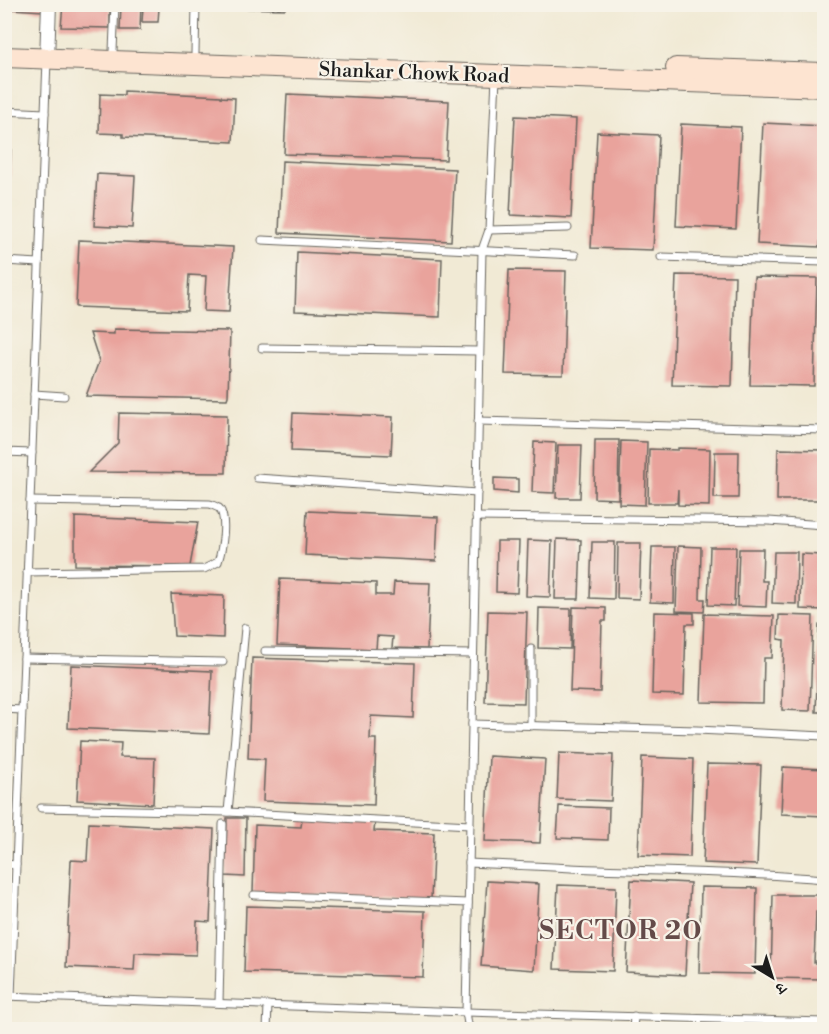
<svg xmlns="http://www.w3.org/2000/svg" width="829" height="1034" font-family="'Libre Bodoni','Noto Serif Devanagari',serif">
<rect width="100%" height="100%" fill="#f7f3e8"/>
<filter id="ink" filterUnits="userSpaceOnUse"><feTurbulence type="fractalNoise" baseFrequency=".0167" numOctaves="2"/><feDisplacementMap in="SourceGraphic" scale="12" xChannelSelector="R" yChannelSelector="G"/><feConvolveMatrix kernelMatrix="1 2 1 2 8 2 1 2 1" color-interpolation-filters="sRGB"/></filter>
<filter id="wash" filterUnits="userSpaceOnUse"><feTurbulence type="fractalNoise" baseFrequency=".008" numOctaves="4" result="noise"/><feDisplacementMap in="SourceGraphic" scale="24" xChannelSelector="R" yChannelSelector="G"/><feGaussianBlur stdDeviation="1.35" result="paint"/><feColorMatrix in="noise" values="0 0 0 0 0 0 0 0 0 0 0 0 0 0 0 0 0 1.4 0 .05"/><feComposite in="paint" operator="in"/></filter>
<g filter="url(#wash)">
<rect width="100%" height="100%" fill="#f1ead5"/>
<g id="blocks">
<!-- building -->
<g fill="#e9a39c">
<path d="M11 4H43V11L11 9Z"/>
<path d="M63 4H110V28L61 27Z"/>
<path d="M121 4H141L140 30H120Z"/>
<path d="M226 4H285V9L226 8Z"/>
<path d="M143 7 159 8 158 22H142Z"/>
<path d="M124 91 221 96V97L235 98 233 142 123 137V134L99 133 100 94 124 95Z"/>
<path d="M287 94 449 101 446 160 284 154Z"/>
<path d="M515 116 576 119 571 218 510 215Z"/>
<path d="M763 123 824 126V165L820 247 757 244Z"/>
<path d="M681 124 741 127 736 229 676 226Z"/>
<path d="M597 132 659 135 653 250 591 248Z"/>
<path d="M4 141H11L10 177H4Z"/>
<path d="M282 161 455 169 451 241 279 233Z"/>
<path d="M97 174 135 176 132 228 94 226Z"/>
<path d="M4 194H10L7 243H4Z"/>
<path d="M79 240 233 247 229 312 204 311 206 276 189 275 187 311 76 307Z"/>
<path d="M297 252 442 259 440 317 295 311Z"/>
<path d="M509 270 566 271 563 375 505 374Z"/>
<path d="M676 275 735 276 732 386 672 385Z"/>
<path d="M754 277 817 278 814 386 750 385Z"/>
<path d="M114 329 230 331 228 396 227 399 86 396 99 361 90 333 114 334Z"/>
<path d="M119 413 227 415 226 473 89 472 118 443Z"/>
<path d="M293 413 393 417 391 455 291 451Z"/>
<path d="M595 440H619L618 499 594 498Z"/>
<path d="M621 441 647 442 645 505 619 504Z"/>
<path d="M534 442 556 443 554 493 532 492Z"/>
<path d="M558 445H582L580 498H556Z"/>
<path d="M678 448 710 449 709 506 678 505V489L677 503H648L649 449 678 450Z"/>
<path d="M778 449 824 450V500H777Z"/>
<path d="M715 452H739L738 498H714Z"/>
<path d="M494 478 518 479V493L494 491Z"/>
<path d="M307 511 438 517 436 561 305 555Z"/>
<path d="M75 517 198 522 190 566 75 565Z"/>
<path d="M557 539 581 540 579 599H555Z"/>
<path d="M528 540 552 541 550 597 526 596Z"/>
<path d="M497 541H519L517 593 496 592Z"/>
<path d="M592 542H615L614 599 590 598Z"/>
<path d="M618 543H641L639 599 617 598Z"/>
<path d="M678 546 701 547 700 599H705L704 612 676 611Z"/>
<path d="M652 547H675L674 603 650 602Z"/>
<path d="M710 547H736L734 606 708 605Z"/>
<path d="M739 549H763L762 581H767L766 607 737 606Z"/>
<path d="M774 552H797L796 604 772 603Z"/>
<path d="M801 554 823 555 822 589H824V610L800 609Z"/>
<path d="M280 579 376 583V595H393L394 582 430 583 427 649 392 648 393 637 377 636 376 649 277 645Z"/>
<path d="M171 594 224 596 223 638 174 636Z"/>
<path d="M573 607 606 608V621H602L600 692 570 691Z"/>
<path d="M539 608 571 609 570 649 538 648Z"/>
<path d="M488 611 527 612 524 703 485 702Z"/>
<path d="M654 612 694 613V624H686L684 695 652 694Z"/>
<path d="M704 614 774 616 772 658H764L763 703 701 702Z"/>
<path d="M779 615 813 616 810 711 782 710 784 640 778 639Z"/>
<path d="M819 625H824V712H816Z"/>
<path d="M252 658 415 663 413 718 371 716 370 739H376L374 805 263 801 265 759 248 758Z"/>
<path d="M71 665 212 671 209 734 68 728Z"/>
<path d="M80 741 121 743 120 757 155 758 153 804 77 800Z"/>
<path d="M559 753 613 755 611 801 557 799Z"/>
<path d="M489 756 545 759 540 843 485 841Z"/>
<path d="M642 757 693 759 690 857 638 855Z"/>
<path d="M707 764 761 765 757 865 703 863Z"/>
<path d="M783 767 824 769V816L781 814Z"/>
<path d="M559 806 609 808 608 840 557 838Z"/>
<path d="M227 818H246L245 877 225 876Z"/>
<path d="M302 819 375 822 374 831 434 833 431 899 253 893 255 825 301 827Z"/>
<path d="M89 823 214 829 210 922 197 921 196 955 135 953 134 970 66 967 71 860 87 861Z"/>
<path d="M631 880 690 883 685 975 626 972Z"/>
<path d="M487 881 539 884 534 970 481 966Z"/>
<path d="M558 885 616 887 613 971 554 969Z"/>
<path d="M701 887 757 888 755 974 699 973Z"/>
<path d="M773 895H824V913L816 912 814 963H824V979L771 978Z"/>
<path d="M246 906 425 911 423 977 244 972Z"/>
</g>
</g>
</g>
<g filter="url(#ink)">
<use href="#blocks" fill-opacity="0" stroke="#67645d" stroke-width="1.5"/>
<g fill="none" stroke-linecap="round" stroke-linejoin="round">
<!-- lane casing -->
<g stroke="#67645d" stroke-width="9">
<g id="lane">
<path d="M113 51 115 4"/>
<path d="M195 53 196 4"/>
<path d="M4 111 45 113"/>
<path d="M489 230 568 228"/>
<path d="M262 240 575 255"/>
<path d="M661 257 824 262"/>
<path d="M4 261 39 263"/>
<path d="M262 348 479 351"/>
<path d="M34 394 64 396"/>
<path d="M478 421 824 430"/>
<path d="M4 452 32 453"/>
<path d="M257 478 477 493"/>
<path d="M476 517 769 521 824 525"/>
<path d="M27 572 204 569 218 562C222 550 228 518 219 508 218 508 211 504 210 504L30 501"/>
<path d="M265 651 473 654"/>
<path d="M24 658 223 662"/>
<path d="M4 709 22 710"/>
<path d="M472 724 697 730 824 736"/>
<path d="M531 726V649"/>
<path d="M41 808 228 812 470 825"/>
<path d="M228 812 245 628"/>
<path d="M469 863C522 865 575 869 628 870 694 872 759 873 824 879"/>
<path d="M4 864 16 865"/>
<path d="M254 895 468 903"/>
<path d="M4 996 466 1012 824 1022"/>
<path d="M11 996 47 60"/>
<path d="M219 1003 223 824"/>
<path d="M267 1030 268 1005"/>
<path d="M469 1030 466 1012 482 250 489 230 496 77"/>
<path d="M633 1030 634 1016"/>
</g>
</g>
<!-- street casing -->
<g stroke="#67645d" stroke-width="16">
<path id="street" d="M47 59 49 4"/>
</g>
<!-- secondary casing -->
<g stroke="#67645d" stroke-width="22">
<g id="secondary">
<path d="M4 57 824 87"/>
<path d="M676 68 824 73"/>
</g>
</g>
<!-- lane -->
<use href="#lane" stroke="#fff" stroke-width="7"/>
<!-- street -->
<use href="#street" stroke="#fff" stroke-width="14"/>
<!-- secondary -->
<use href="#secondary" stroke="#fde4d1" stroke-width="20"/>
</g>
</g>
<g text-anchor="middle" stroke-width="4.5" stroke-linejoin="round" paint-order="stroke">
<!-- street labels -->
<g font-size="20" fill="#1c1c1c" stroke="#f7f3e8">
<text transform="translate(414 72) rotate(2)" y="7">Shankar Chowk Road</text>
</g>
<!-- district labels -->
<g font-size="26" font-weight="bold" letter-spacing="1.5" fill="#644b49" stroke="#f7f3e8">
<text x="621" y="939">SECTOR 20</text>
</g>
</g>
<!-- margin -->
<rect width="829" height="1034" fill="none" stroke="#f7f3e8" stroke-width="24"/>
<!-- north arrow -->
<g transform="translate(772 977) rotate(142)" stroke="#f7f3e8" stroke-width="4.5" paint-order="stroke">
<path d="M0-4.5L10 22L0 15L-10 22Z" fill="#1c1c1c"/>
<text y="-9" font-size="16" font-weight="bold" text-anchor="middle" fill="#1c1c1c">उ</text>
</g>
</svg>
